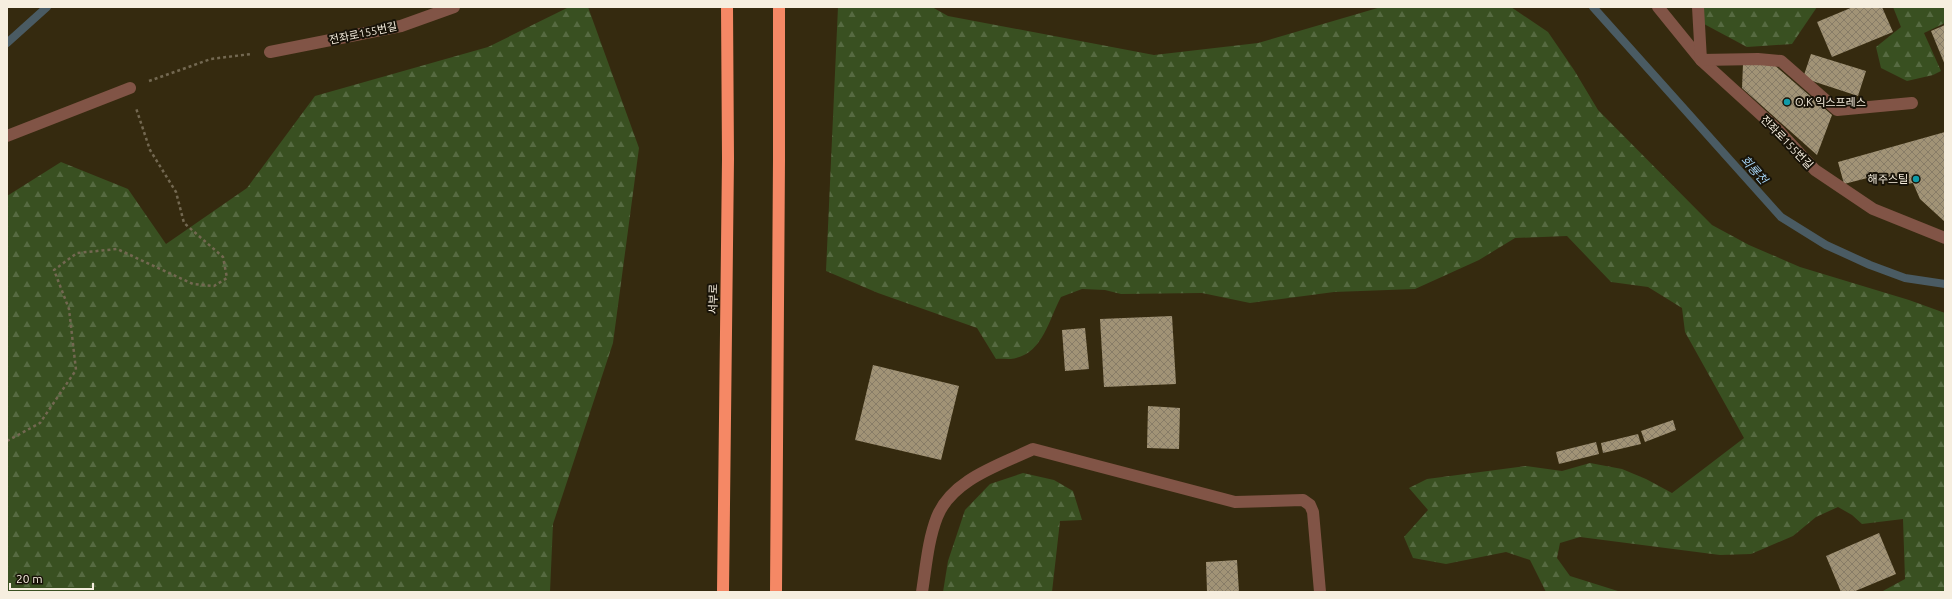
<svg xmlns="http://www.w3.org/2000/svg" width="1952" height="599" font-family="Ubuntu,'Noto Sans KR',sans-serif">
<defs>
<pattern id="forest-firs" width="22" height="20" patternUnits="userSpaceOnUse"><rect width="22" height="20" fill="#395021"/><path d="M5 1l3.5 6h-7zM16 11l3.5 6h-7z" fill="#566a41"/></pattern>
<pattern id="building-cross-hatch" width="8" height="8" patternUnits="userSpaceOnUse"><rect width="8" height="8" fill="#a19376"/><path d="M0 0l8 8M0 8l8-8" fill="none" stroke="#877c67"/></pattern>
</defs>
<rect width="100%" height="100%" fill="#352a0f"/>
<!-- forest -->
<g fill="url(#forest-firs)">
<path d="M569 7H588L639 148 613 343 553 524 550 592H7V196L61 162 128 189 166 244 247 188 315 96 488 47Z"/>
<path d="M838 7H932L948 16 1154 55 1258 43 1381 7H1511L1548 32 1574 70 1598 110 1712 225 1749 245 1800 267 1909 300 1945 313V592H1881L1905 579 1903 519 1862 524 1852 515 1838 507 1816 517 1793 536 1751 554 1720 555 1580 537 1560 543 1557 558 1570 576 1621 592H1546L1530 560 1506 552 1446 564 1413 558 1404 537 1428 510 1409 488 1427 479 1526 466 1562 471 1590 463 1622 469 1646 479 1672 493 1744 438 1685 332 1682 308 1648 287 1611 282 1567 236 1515 238 1479 260 1415 289 1334 292 1250 303 1202 293 1121 294 1105 290 1082 289 1061 297C1049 319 1043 352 1016 358 1010 360 1002 358 996 359L977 328 878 293 826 271Z"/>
<path d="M1704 7H1817L1792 44 1747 47 1704 24Z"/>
<path d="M1893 7H1945V23L1924 33 1941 71 1933 75 1907 81 1881 68 1876 47 1901 27Z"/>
<path d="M1023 473 1054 480 1073 491 1082 520 1060 521 1052 592H943L948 561 965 510 990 484Z"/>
</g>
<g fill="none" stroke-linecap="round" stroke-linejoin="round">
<!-- stream -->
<g stroke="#4a5b63" stroke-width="8">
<path d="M1593 7 1781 217 1826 245 1870 265 1905 278 1945 284"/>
<path d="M7 43 47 7"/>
</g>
</g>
<!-- building -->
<g fill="url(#building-cross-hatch)">
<path d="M1853 7H1882L1893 32 1832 57 1817 22Z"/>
<path d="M1945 25V65L1931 31Z"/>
<path d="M1811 54 1866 71 1858 96 1803 78Z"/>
<path d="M1772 63 1832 115 1817 155 1742 88 1743 64Z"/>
<path d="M1945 132V222L1920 199 1913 183 1900 185 1879 175 1844 184 1838 162Z"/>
<path d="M1172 316 1176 384 1104 387 1100 319Z"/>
<path d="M1085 328 1089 369 1065 371 1062 330Z"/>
<path d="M873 365 959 386 941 460 855 440Z"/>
<path d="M1148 406 1180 408 1179 449 1147 448Z"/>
<path d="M1673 420 1676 430 1645 442 1641 431Z"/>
<path d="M1638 434 1641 444 1603 453 1601 443Z"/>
<path d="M1596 442 1599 454 1559 464 1556 452Z"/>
<path d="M1879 533 1896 574 1853 592H1841L1826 556Z"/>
<path d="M1237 560 1239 592H1207L1206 562Z"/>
</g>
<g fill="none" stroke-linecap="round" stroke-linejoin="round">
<!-- path -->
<g stroke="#736851" stroke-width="2.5" stroke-dasharray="3 3" stroke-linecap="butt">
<path d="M149 81 211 59 251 54"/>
<path d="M7 441 40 423 76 370 69 309 54 270 77 253 117 249 193 284 214 286 227 278 223 257 184 223 176 192 150 150 136 108"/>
</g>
<!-- lane -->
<g stroke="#815446" stroke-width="12">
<path d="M7 136 130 88"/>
<path d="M922 592C926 567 928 540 937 517 952 479 1000 465 1033 449L1235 502 1303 500 1310 505 1313 512 1320 592"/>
</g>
<!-- street -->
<g stroke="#815446" stroke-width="12">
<path d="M1658 7 1701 60 1779 131 1815 170 1873 209 1945 238"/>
<path d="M1698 7 1701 60 1758 59 1781 61 1837 110 1912 103"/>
<path d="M270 52 401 26 454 7"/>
</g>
<!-- highway -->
<g stroke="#f58865" stroke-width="12">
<path d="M723 592 728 159 727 7"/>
<path d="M776 592 779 159V7"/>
</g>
</g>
<!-- markers -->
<g fill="#0f9aa8" stroke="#181308" stroke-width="1.5">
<circle cx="1787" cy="102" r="4"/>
<circle cx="1916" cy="179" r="4"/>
</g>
<g text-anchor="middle" stroke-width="4" stroke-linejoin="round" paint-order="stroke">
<!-- street labels -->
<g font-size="11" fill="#f6eedf" stroke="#181308">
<text transform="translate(363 33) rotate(-12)" y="4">전좌로155번길</text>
<text transform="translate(1787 142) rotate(46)" y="4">전좌로155번길</text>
<text transform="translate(713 299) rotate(-89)" y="4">서부로</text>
</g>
<!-- poi labels -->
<g font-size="11" fill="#f6eedf" stroke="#181308" text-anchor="start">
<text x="1795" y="106">O.K 익스프레스</text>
<text x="1908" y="183" text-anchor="end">해주스틸</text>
</g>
<!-- water labels -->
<g font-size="12" font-style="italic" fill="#a3d1f2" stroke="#181308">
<text transform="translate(1754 170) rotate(48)" y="4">회룡천</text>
</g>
</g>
<!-- border -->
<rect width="1952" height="599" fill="none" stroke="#f6eedf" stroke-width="16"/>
<!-- scale -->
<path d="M10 583v6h83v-6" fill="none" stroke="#f6eedf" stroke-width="2"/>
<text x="16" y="583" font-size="12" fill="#f6eedf" stroke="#181308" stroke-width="3" paint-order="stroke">20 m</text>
</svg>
